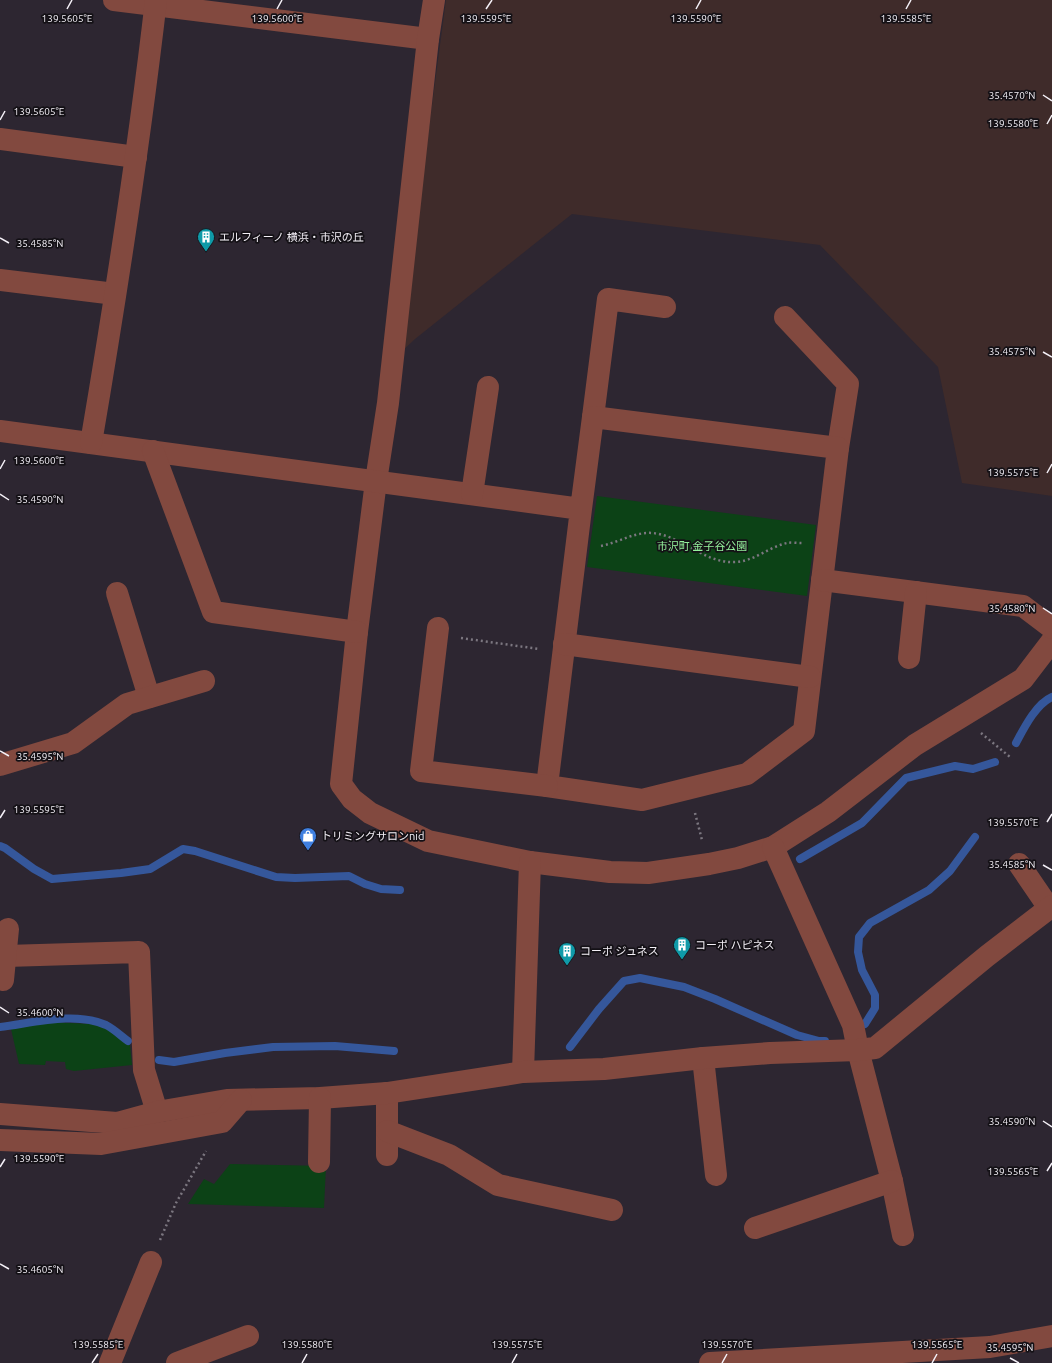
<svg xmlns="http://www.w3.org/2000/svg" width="1052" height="1363" font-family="Ubuntu,'Noto Sans JP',sans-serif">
<rect width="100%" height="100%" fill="#2d2631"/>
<!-- industrial -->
<path fill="#3f2b2a" d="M446 0H1052V496L962 483 938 367 820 245 572 214 415 339 399 354Z"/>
<!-- green -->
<g fill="#0c4216">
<path d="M597 496 816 525 807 596 587 567Z"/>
<path d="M50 1022 91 1024 107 1028 130 1045 132 1065 74 1071 66 1069 65 1062 46 1061 45 1065 19 1064 11 1029Z"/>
<path d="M230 1164 326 1166 324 1208 188 1204 204 1179 214 1184Z"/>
</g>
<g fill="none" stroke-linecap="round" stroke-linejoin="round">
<!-- stream -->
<g stroke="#35579b" stroke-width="8">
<path d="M1016 743C1024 728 1036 704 1052 697"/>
<path d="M0 846 5 848 34 869 52 879 121 873 150 869 183 849 195 851 276 877 295 878 349 876 365 884 381 889 400 890"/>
<path d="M800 859 862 823 906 778 955 766 973 769 995 762"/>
<path d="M865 1024 875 1008V995L862 970 858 952 859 937 870 923 929 890 950 871 975 837"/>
<path d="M0 1027C33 1023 75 1011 106 1025 114 1029 121 1036 128 1041"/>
<path d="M570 1047 599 1009 624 981 640 978 684 987 715 999 797 1035 819 1041H825"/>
<path d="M159 1060 174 1062 225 1053 273 1047 335 1046 394 1051"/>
</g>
<!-- path -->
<g stroke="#7c7780" stroke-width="2.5" stroke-dasharray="2 3" stroke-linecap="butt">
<path d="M601 546C621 542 638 529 659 534 686 540 707 564 736 562 754 561 769 547 787 543 791 542 797 543 802 543"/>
<path d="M461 638 539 649"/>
<path d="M981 733 1010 757"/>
<path d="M695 813 702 840"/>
<path d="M160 1240 176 1203 206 1151"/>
</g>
<!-- minor -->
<g stroke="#82493f" stroke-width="22">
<path d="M114 0 428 39"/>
<path d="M434 0 428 39 388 403 376 481 357 632 341 784 352 799 370 813 428 841 530 862 610 872 648 873 709 864 738 858 773 847 828 812 915 745 1023 679 1052 641"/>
<path d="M0 139 136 157"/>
<path d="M0 280 115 294"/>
<path d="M785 317 848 384 838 448"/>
<path d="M593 417 608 299 665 307"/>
<path d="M0 431 581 509 547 786 642 800 747 774 804 731 838 448 593 417 581 509"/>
<path d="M91 443C116 296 139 148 156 0"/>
<path d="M153 451 213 612 357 632"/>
<path d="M472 494 488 387"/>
<path d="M822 580 1023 606 1052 628"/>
<path d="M117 593 149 697"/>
<path d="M438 628 421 771 547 786"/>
<path d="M564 644 810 677"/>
<path d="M909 658 916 592"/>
<path d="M0 765 73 743 127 704 204 681"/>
<path d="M773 847 853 1025 858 1050 892 1181 903 1235"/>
<path d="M1019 864 1049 908"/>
<path d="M6 956 139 952 144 1070 157 1112"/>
<path d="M3 980 8 929"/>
<path d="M703 1058 716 1175"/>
<path d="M523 1072 530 862"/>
<path d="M387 1093V1155"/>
<path d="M0 1114 117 1123 157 1112 227 1100 320 1098 387 1093 523 1072 604 1069 703 1058 770 1053 858 1050 875 1048 987 956 1052 906"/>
<path d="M387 1131 449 1155 498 1185 612 1210"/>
<path d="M0 1140 101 1144 222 1122 241 1100"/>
<path d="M319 1162 320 1098"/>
<path d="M755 1228 892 1181"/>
<path d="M110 1363 151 1262"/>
<path d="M177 1363 248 1336"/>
<path d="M710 1363 990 1347 1052 1336"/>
</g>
</g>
<!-- ticks -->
<path fill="none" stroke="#f4f0f7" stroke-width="1.5" d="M67 9 72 0M277 9 282 0M486 9 492 0M696 9 701 0M906 9 911 0M1043 95 1052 101M0 120 5 111M1047 124 1052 115M0 238 9 243M1043 352 1052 357M0 469 5 460M1047 473 1052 464M0 494 9 500M1043 608 1052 614M0 751 9 756M0 818 5 810M1047 822 1052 814M1043 865 1052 870M0 1007 9 1013M1043 1121 1052 1127M0 1167 5 1159M1047 1171 1052 1163M0 1264 9 1269M1010 1358 1019 1363M92 1363 98 1354M302 1363 307 1354M512 1363 517 1354M722 1363 727 1354M932 1363 937 1354"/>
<!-- icons -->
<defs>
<g id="building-pin" transform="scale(0.9)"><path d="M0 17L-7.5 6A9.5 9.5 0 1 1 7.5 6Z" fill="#0f9aa8" stroke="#141116"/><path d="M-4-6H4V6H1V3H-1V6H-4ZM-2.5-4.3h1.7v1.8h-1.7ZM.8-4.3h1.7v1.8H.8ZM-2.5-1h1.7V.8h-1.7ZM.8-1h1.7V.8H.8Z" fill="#fff"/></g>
<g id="shop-pin" transform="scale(0.9)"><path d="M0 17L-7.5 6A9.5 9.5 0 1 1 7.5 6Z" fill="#3f7fe0" stroke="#141116"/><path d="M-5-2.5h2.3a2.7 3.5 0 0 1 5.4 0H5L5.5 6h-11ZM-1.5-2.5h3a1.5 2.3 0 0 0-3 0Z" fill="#fff"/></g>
</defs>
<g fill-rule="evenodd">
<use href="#building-pin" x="206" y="237"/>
<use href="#shop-pin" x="308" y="836"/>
<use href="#building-pin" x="682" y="945"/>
<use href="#building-pin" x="567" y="951"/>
</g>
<g text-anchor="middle" stroke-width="3.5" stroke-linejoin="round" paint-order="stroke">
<!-- poi labels -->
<g font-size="11" fill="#f4f0f7" stroke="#141116" text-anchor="start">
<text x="219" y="241">エルフィーノ 横浜・市沢の丘</text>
<text x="321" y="840">トリミングサロンnid</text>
<text x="695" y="949">コーポ ハピネス</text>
<text x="580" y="955">コーポ ジュネス</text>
</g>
<!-- park labels -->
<g font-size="11" fill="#95f39d" stroke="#141116">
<text x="702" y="550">市沢町 金子谷公園</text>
</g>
</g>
<g font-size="10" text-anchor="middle" fill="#f4f0f7" stroke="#141116" stroke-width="3.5" stroke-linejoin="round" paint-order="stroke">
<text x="67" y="22">139.5605°E</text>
<text x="277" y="22">139.5600°E</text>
<text x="486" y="22">139.5595°E</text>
<text x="696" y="22">139.5590°E</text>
<text x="906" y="22">139.5585°E</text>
<text x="1012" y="99">35.4570°N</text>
<text x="39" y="115">139.5605°E</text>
<text x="1013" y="127">139.5580°E</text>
<text x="40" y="247">35.4585°N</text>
<text x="1012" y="355">35.4575°N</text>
<text x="39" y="464">139.5600°E</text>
<text x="1013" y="476">139.5575°E</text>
<text x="40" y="503">35.4590°N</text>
<text x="1012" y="612">35.4580°N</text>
<text x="40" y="760">35.4595°N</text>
<text x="39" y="813">139.5595°E</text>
<text x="1013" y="826">139.5570°E</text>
<text x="1012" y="868">35.4585°N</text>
<text x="40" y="1016">35.4600°N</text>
<text x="1012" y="1125">35.4590°N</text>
<text x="39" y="1162">139.5590°E</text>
<text x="1013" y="1175">139.5565°E</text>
<text x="40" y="1273">35.4605°N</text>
<text x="98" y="1348">139.5585°E</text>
<text x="307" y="1348">139.5580°E</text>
<text x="517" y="1348">139.5575°E</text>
<text x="727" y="1348">139.5570°E</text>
<text x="937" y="1348">139.5565°E</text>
<text x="1010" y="1351">35.4595°N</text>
</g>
</svg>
